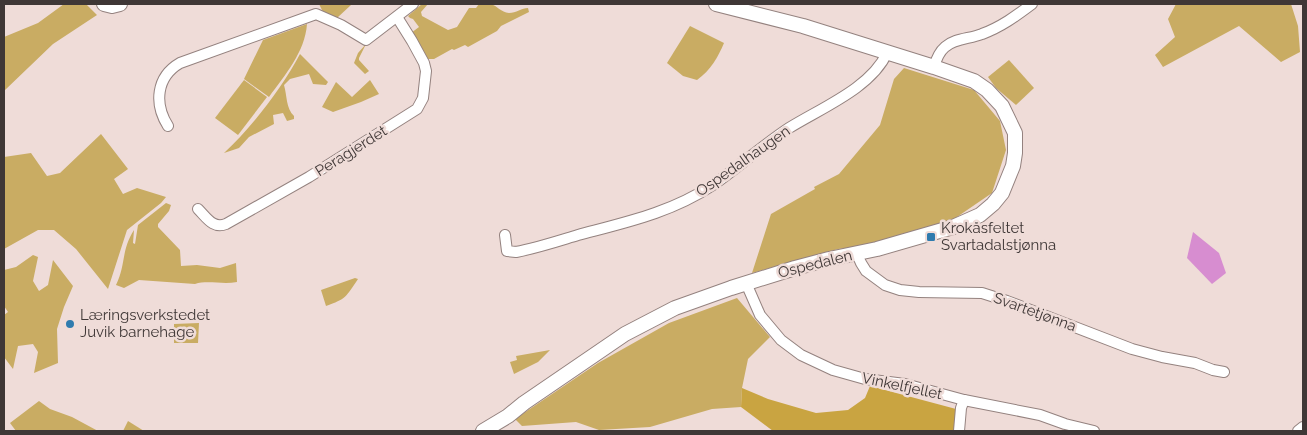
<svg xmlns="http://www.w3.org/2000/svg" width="1307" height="435" font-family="Raleway,sans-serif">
<rect width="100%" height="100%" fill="#efdcd8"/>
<!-- green -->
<g fill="#c9ac63">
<path d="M64 4H86L97 15 53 44 4 91V37L38 23Z"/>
<path d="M319 4H348L351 5 337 18 323 12Z"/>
<path d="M422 4H428L421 12 422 16 448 30 457 27 469 8H476L479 4C482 4 488 3 491 4 497 6 501 12 509 13 516 13 522 8 528 8L529 12 501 26 497 31 468 47 465 45 454 50 452 49 434 59H427L411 33 419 27 413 19 410 18 408 16Z"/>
<path d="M1176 4H1291L1298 26 1300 52 1281 62 1239 26 1163 67 1155 55 1175 37 1168 19Z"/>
<path d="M307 24C305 52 285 75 269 97L244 79 263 40Z"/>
<path d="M690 26 724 43C718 57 711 70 697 80L683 76 667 63Z"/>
<path d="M366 44 359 58V60L369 71 365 74 354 63 358 53Z"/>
<path d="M300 54 328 82 326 85 313 84 309 74 290 79 284 85C287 95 286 109 294 116V119L287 121 283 113 273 115 274 124 249 137 239 148 224 153C252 127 282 88 300 54Z"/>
<path d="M1009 60 1034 88 1016 105 996 88 988 77Z"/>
<path d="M904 68 974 90 1000 121 1006 150 992 193 954 219 861 246 838 249 752 273 771 214 815 189 814 187 839 174 880 125 894 79Z"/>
<path d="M244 80 267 97 238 135 215 118Z"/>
<path d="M370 80 379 94 361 102 333 112 322 107 336 82 352 97Z"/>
<path d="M101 134 128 169 114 179 123 194 137 188 166 197 161 203 127 230 108 289 76 249 54 230H38L4 249V157L31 153 47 176 60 173Z"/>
<path d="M166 203 171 205 169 211 158 224V227L180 250 181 266 197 265 220 268 236 263 237 282C223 285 208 280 195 284L139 280 124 288 116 285C126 265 121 250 134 230L133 243 135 244 138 225Z"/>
<path d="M33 255 38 257 33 281 39 291 48 285 53 260 73 286 64 307 57 329 58 363 34 373 38 352 33 344 18 346 13 369 4 357V315L8 312 4 306V270L16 267Z"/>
<path d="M355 278 358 279C346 297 346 299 326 306L321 290Z"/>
<path d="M737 298 770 337 748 359 742 388 741 407 712 409 650 427 599 430 576 422 522 426 515 419 598 363 669 323Z"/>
<path d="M199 323 198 343H174V324Z"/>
<path d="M550 350 538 362 514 374 510 362 517 360 516 356Z"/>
<path d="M39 401 50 409 72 417 98 431H16L10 423Z"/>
<path d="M128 421 144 431H123Z"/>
</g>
<!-- forest -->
<path fill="#c9a441" d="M870 386 956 409 954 431H773L741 407 742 388 768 399 816 413 848 410 865 398Z"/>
<!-- water -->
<path fill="#d78dd0" d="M1193 232 1219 253 1226 273 1212 284 1187 258Z"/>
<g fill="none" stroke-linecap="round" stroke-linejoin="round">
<!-- minor casing -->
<g stroke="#94827f" stroke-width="12">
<g id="minor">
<path d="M934 67C936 60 939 52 945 47 955 38 970 39 982 34 1001 27 1016 16 1032 4"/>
<path d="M168 126C154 104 156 77 180 63L316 14 341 25 366 40 413 4"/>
<path d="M198 209C207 218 213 229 226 224L309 177 417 109 423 98 426 71 424 63 412 41 397 17"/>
<path d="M505 235 507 251 516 252C537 248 558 241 578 235 627 222 670 213 713 185 739 167 763 145 789 128 821 108 871 88 887 53"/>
<path d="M857 254 861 263 866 271 885 285 900 290 919 292 982 293 1007 301 1132 349 1162 357 1195 363 1213 370 1224 372"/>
<path d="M746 283 760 315 781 340 801 355 833 370 865 379 905 384 964 400 1040 415 1065 424 1094 431"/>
<path d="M959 431 961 408 964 400"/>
<path d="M1298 431 1303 427"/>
</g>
</g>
<!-- tertiary casing -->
<g stroke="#94827f" stroke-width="16">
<g id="tertiary">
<path d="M104 4 112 6 120 4"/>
<path d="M483 431 508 416 524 403 625 334 675 308 731 288 795 268 829 259 877 249 953 227 980 215 993 204 1002 193 1013 166 1015 153V133L1002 106 987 90 974 81 934 67 803 26 716 4"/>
</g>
</g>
<!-- minor -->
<use href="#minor" stroke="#fff" stroke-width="10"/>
<!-- tertiary -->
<use href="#tertiary" stroke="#fff" stroke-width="14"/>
</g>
<!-- markers -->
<g fill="#2f7bae" stroke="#efdcd8" stroke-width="2">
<rect x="926" y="232" width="10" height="10" rx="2.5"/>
<circle cx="70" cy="324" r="5"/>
</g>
<g text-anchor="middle" stroke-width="5" stroke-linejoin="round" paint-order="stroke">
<!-- street labels -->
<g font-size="15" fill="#3f3736" stroke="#efdcd8">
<text transform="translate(351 151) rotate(-32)" y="5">Peragjerdet</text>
<text transform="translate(743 161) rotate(-35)" y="5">Ospedalhaugen</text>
<text transform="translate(815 264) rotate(-14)" y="5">Ospedalen</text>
<text transform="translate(1035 312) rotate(20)" y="5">Svartetjønna</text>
<text transform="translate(902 386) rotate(12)" y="5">Vinkelfjellet</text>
</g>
<!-- poi labels -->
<g font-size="15" fill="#3f3736" stroke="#efdcd8" text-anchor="start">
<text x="941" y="233">Krokåsfeltet<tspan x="941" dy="17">Svartadalstjønna</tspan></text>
<text x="80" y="320">Læringsverkstedet<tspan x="80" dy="17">Juvik barnehage</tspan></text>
</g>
</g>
<!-- border -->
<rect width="1307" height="435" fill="none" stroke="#3f3736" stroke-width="10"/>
</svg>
